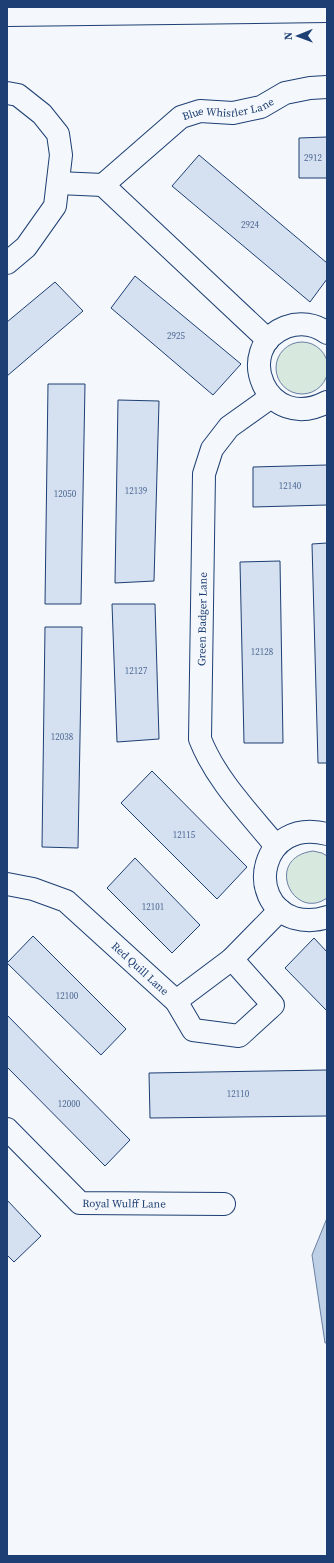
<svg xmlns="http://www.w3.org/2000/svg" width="334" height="1563" font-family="'Source Serif 4',serif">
<rect width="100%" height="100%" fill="#f4f7fb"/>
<!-- green -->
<g fill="#d7e8df" stroke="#687fa3">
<circle cx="302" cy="368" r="26"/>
<path d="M313 851 322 853 327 856V898C293 922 263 858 313 851Z"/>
</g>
<!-- water -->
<path fill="#bed0e5" stroke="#687fa3" d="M327 1218V1343H325L312 1255Z"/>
<!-- building -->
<g fill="#d5e0f0" stroke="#1d3f73">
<path d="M327 137V178H299V138Z"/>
<path d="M199 155 327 263V279L310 302 172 186Z"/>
<path d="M135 276 241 364 213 395 111 308Z"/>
<path d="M55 282 83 311 7 376V322Z"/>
<path d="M48 384H85L81 604H45Z"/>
<path d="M118 400 159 401 154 581 115 583Z"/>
<path d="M327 465V505L253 507V467Z"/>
<path d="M327 543V763H318L312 544Z"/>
<path d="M280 561 283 743H244L240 562Z"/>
<path d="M112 604H155L159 739 117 742Z"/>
<path d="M45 627H82L78 848 42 847Z"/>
<path d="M152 771 247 867 217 899 121 803Z"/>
<path d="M135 858 200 925 172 953 107 888Z"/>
<path d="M33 936 126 1029 101 1055 7 963Z"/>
<path d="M314 938 327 952V1011L285 968Z"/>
<path d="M7 1015 130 1140 105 1166 7 1067Z"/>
<path d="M327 1070V1116L150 1118 149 1073Z"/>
<path d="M7 1200 41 1236 14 1262 7 1255Z"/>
</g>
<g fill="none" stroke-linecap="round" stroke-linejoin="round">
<!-- street casing -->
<g stroke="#1d3f73" stroke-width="24">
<g id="street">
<path d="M7 93 18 95 42 114 58 134 61 155 55 206 26 247 7 263"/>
<path id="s1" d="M58 183 103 185 181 117 200 111 233 113 261 107 285 93 310 88 327 87"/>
<path d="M103 185 268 340"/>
<path d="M327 333C315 324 300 322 286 327 232 348 266 434 327 402"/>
<path d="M271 397 229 427 212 449 204 474 200 739C216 780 249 813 276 846"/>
<path d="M327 834C261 817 244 901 294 918 305 921 316 921 327 917"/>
<path id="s2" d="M7 884 33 889 66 901 176 1001 232 959 280 910"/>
<path d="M176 1001 193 1030 239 1036 273 1005 232 959"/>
<path id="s3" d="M7 1129 80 1203 224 1204"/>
</g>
</g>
<!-- primary casing -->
<g stroke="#1d3f73" stroke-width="24">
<path id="primary" d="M7 15 327 11"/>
</g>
<!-- street -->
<use href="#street" stroke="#f4f7fb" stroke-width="22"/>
<!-- primary -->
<use href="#primary" stroke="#f4f7fb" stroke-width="22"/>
</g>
<g text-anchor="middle" stroke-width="3" stroke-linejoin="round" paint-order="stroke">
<!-- number labels -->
<g font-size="9" fill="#4b6792">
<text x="313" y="161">2912</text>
<text x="250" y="228">2924</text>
<text x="176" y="339">2925</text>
<text x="290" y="489">12140</text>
<text x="136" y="494">12139</text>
<text x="65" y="497">12050</text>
<text x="262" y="655">12128</text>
<text x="136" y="674">12127</text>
<text x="62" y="740">12038</text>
<text x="184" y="838">12115</text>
<text x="153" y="910">12101</text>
<text x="67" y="999">12100</text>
<text x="238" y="1097">12110</text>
<text x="69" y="1107">12000</text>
</g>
<!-- street labels -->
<g font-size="11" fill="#1d3f73" stroke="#f4f7fb">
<text dy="4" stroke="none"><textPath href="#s1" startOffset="197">Blue Whistler Lane</textPath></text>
<text transform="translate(202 619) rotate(-89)" y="4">Green Badger Lane</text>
<text dy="4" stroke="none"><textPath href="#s2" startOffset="162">Red Quill Lane</textPath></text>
<text dy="4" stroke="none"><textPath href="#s3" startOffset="148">Royal Wulff Lane</textPath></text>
</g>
</g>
<!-- border -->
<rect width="334" height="1563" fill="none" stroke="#1d3f73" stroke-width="16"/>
<!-- north arrow -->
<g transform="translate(298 36) rotate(269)" stroke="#f4f7fb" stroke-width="3" paint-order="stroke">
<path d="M0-3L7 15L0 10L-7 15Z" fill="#1d3f73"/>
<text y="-6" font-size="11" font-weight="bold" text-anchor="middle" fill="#1d3f73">N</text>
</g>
</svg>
